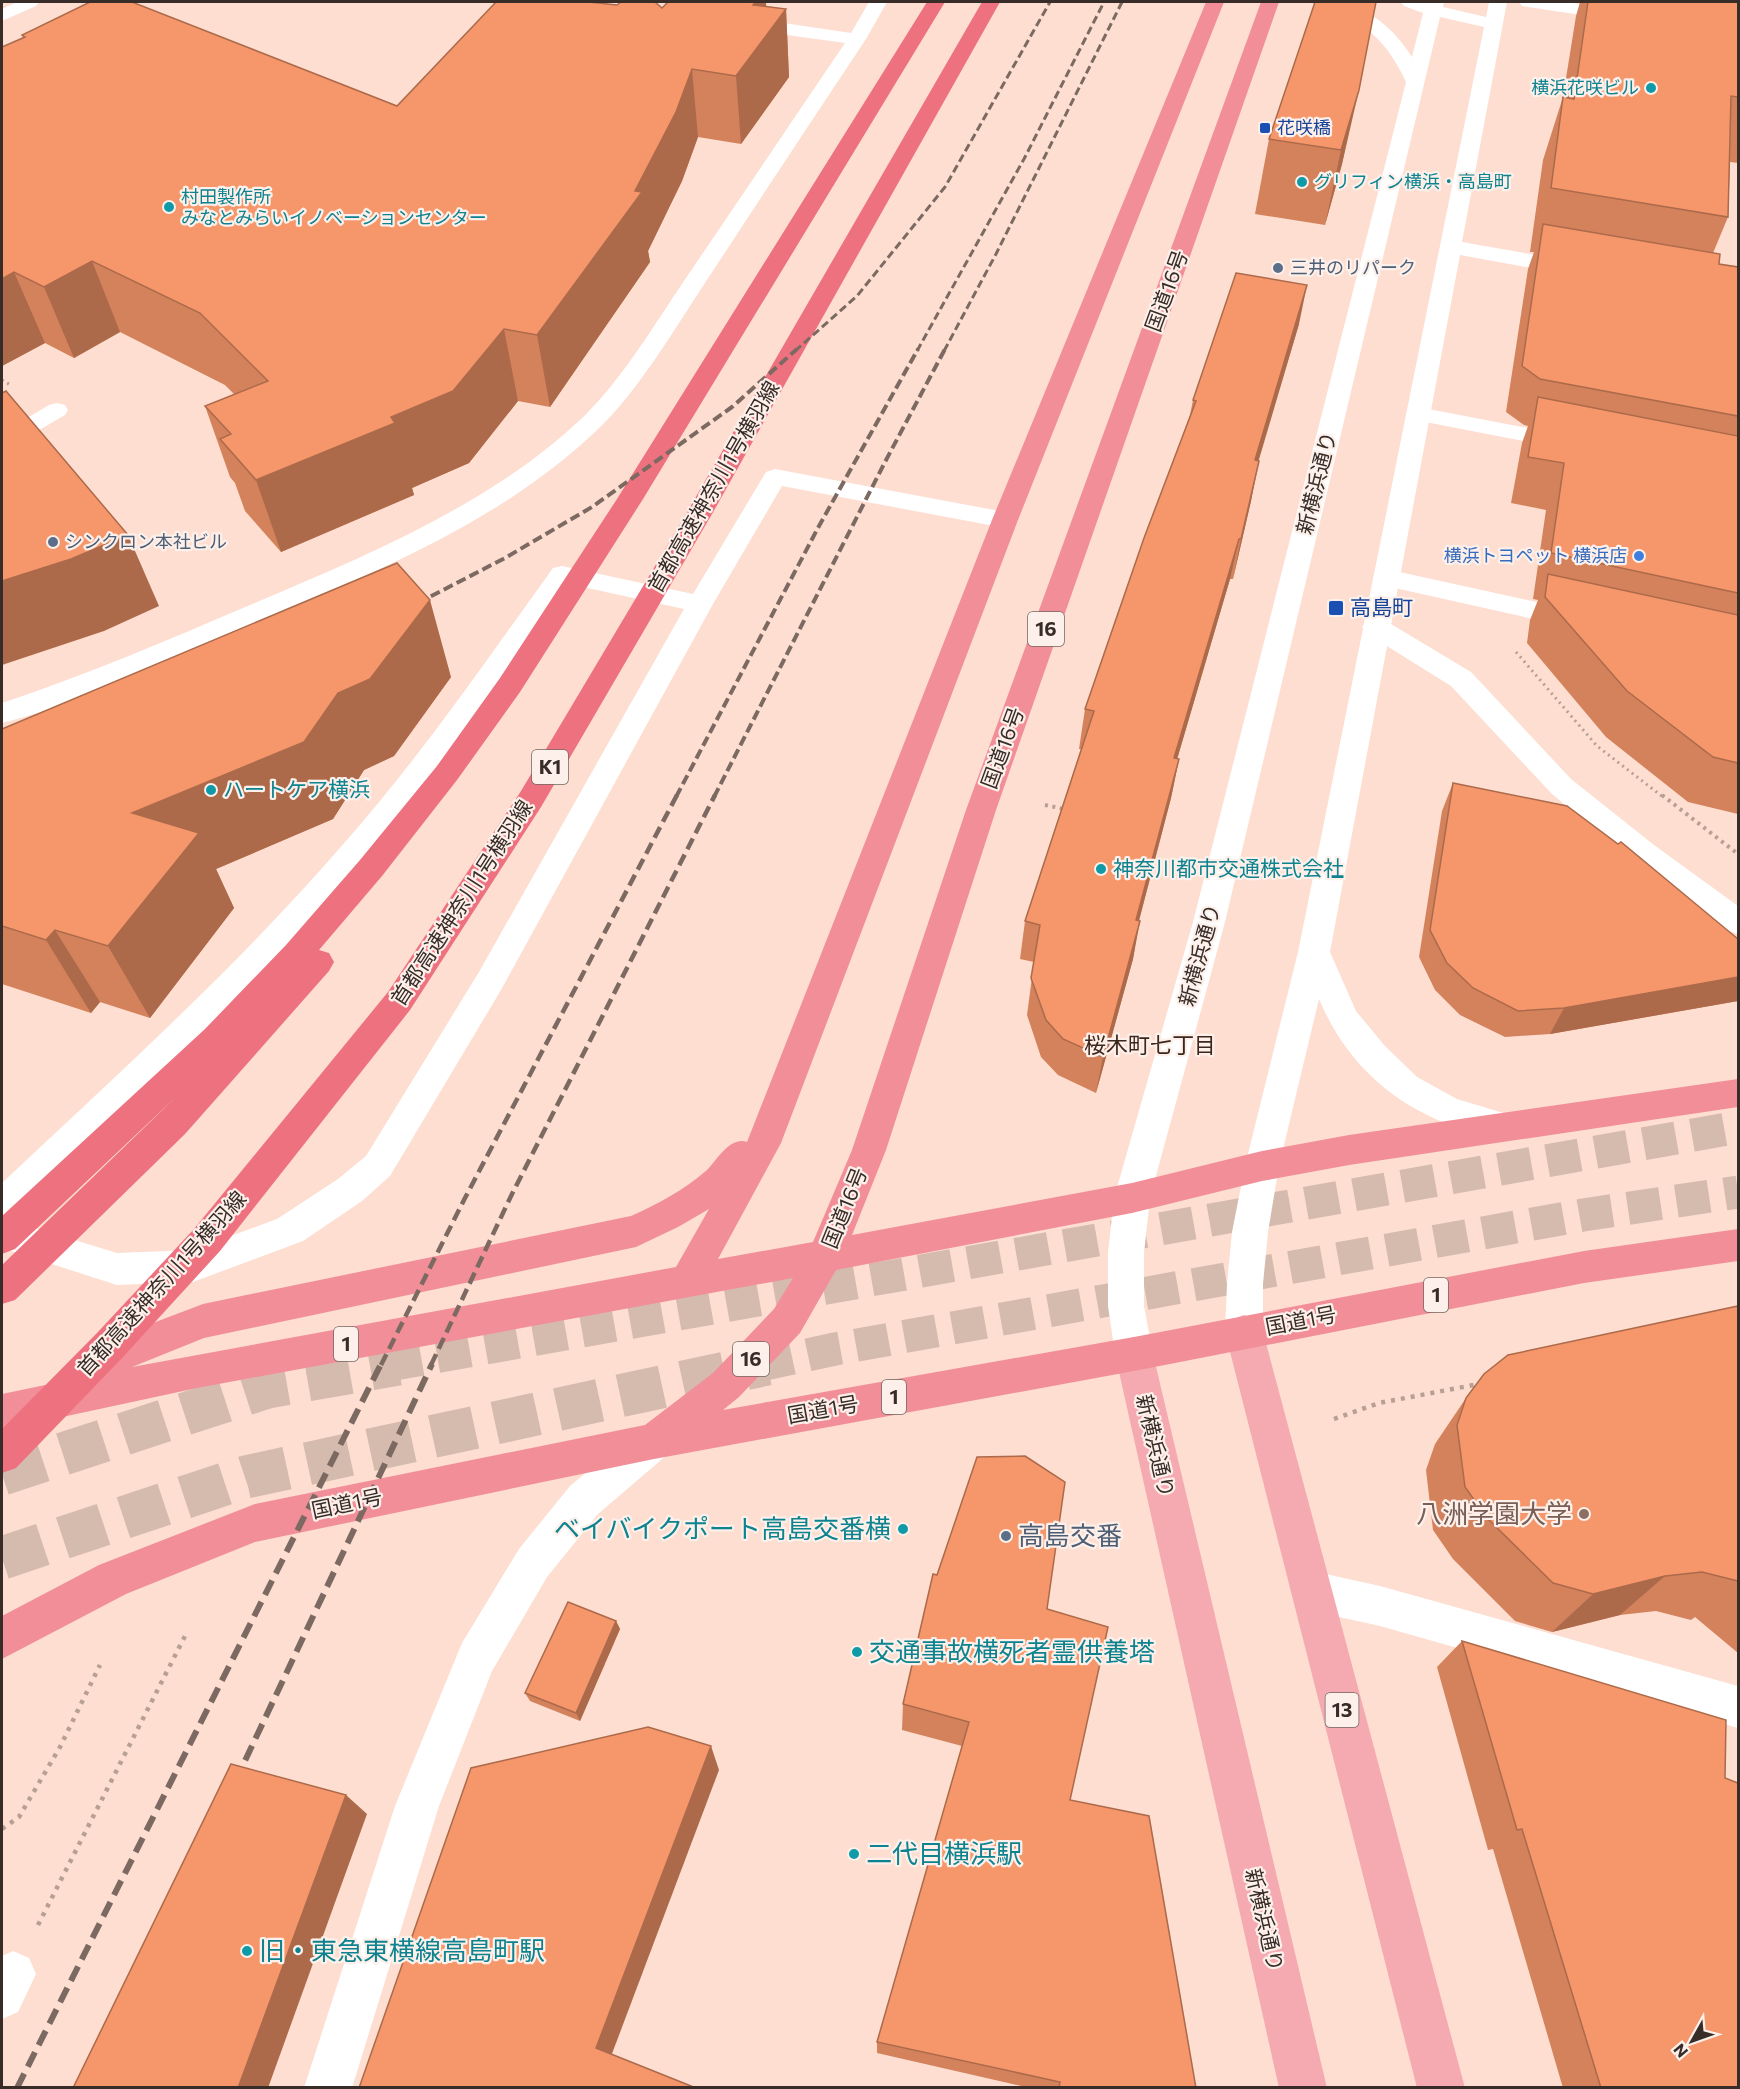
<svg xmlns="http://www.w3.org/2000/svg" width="1740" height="2089" font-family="Commissioner,'Noto Sans JP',sans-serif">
<rect width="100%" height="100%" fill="#fdded0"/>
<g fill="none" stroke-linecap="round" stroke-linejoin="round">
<!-- trunk-tunnel-far1 -->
<g stroke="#d5baae" stroke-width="33" stroke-dasharray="33 16" stroke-linecap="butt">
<path d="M389 1365 1738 1127"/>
<path d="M760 1365 835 1349 1583 1215 1738 1192"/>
</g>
<!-- trunk-tunnel -->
<g stroke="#d5baae" stroke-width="43" stroke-dasharray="43 21" stroke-linecap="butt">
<path d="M2 1474 267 1387 398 1364"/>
<path d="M2 1558 246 1477 767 1364"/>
</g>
<!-- path-far2 -->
<g stroke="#b79f94" stroke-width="3" stroke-dasharray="2 4" stroke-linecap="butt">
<path d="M2 380 12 386"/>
<path d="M1516 652 1597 746 1663 797"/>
</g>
<!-- path-far1 -->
<g stroke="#b79f94" stroke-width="4" stroke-dasharray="3 4.5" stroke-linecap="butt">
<path d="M1662 795 1738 854"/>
<path d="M1045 805 1064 809"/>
</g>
<!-- path -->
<g stroke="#b79f94" stroke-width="4.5" stroke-dasharray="4 6" stroke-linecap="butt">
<path d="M1334 1419 1379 1403 1479 1384"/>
<path d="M2 1829 19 1817 60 1747 100 1665"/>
<path d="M38 1925 186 1634"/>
</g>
<!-- service -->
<path fill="#fff" fill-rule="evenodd" d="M57 403 65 405 68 410 65 415 10 447 2 449V433L49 405Z"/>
<!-- minor -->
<g fill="#fff" fill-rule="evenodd">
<path d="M1418 407 1569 436 1578 438 1581 443 1578 448 1569 450 1410 419 1406 414 1410 409Z"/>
<path d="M775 469 1005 512 1014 514 1018 520 1014 526 1005 528 782 486 713 604 501 990 390 1176 362 1201 303 1241 193 1282 117 1285 2 1248V1183C119 1073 240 964 345 842 421 756 486 661 553 568L562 566 693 594 763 477 766 472ZM569 584 684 609 479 972 366 1156 338 1179 277 1219 193 1250 117 1253 6 1219 14 1216C135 1100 260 986 367 858 440 771 504 677 569 584Z"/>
<path d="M1386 569 1578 611 1588 614 1591 620 1588 626 1578 629 1377 584 1373 578 1377 572Z"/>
<path d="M1376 618 1386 621 1471 672 1571 779 1654 845 1738 906V934L1727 930 1632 861 1551 793 1451 686 1366 633 1362 627 1366 621Z"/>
<path d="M654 1423 668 1428 673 1441 668 1454 598 1514 547 1577 492 1671 439 1806 352 2088H304L395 1806 462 1643 519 1549 570 1486 640 1428Z"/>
<path d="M1312 1571 1380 1586 1738 1686V1728L1380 1626 1312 1611 1298 1605 1292 1591 1298 1577Z"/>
<path d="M13 1951 29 1958 36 1974 18 2012 2 2019V1956Z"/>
</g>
<!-- tertiary -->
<g fill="#fff" fill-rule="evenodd">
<path d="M17 2H39L36 6 2 21V9Z"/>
<path d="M869 2H887L866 39C812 120 758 202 705 283 673 331 638 392 596 431 493 529 355 580 226 636 154 668 79 704 2 723V703C86 675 168 640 250 605 365 556 486 507 579 421 620 383 654 325 686 278 739 200 792 121 845 43L743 29 736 27 734 23 736 19 743 17 851 33Z"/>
<path d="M1324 2C1361 0 1393 26 1412 57L1423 13 1404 6 1401 2H1444L1443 7 1486 17 1489 2H1507L1462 242 1576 262 1584 264 1587 269 1584 274 1576 276 1460 255 1330 952 1356 1011 1384 1045 1417 1077 1457 1099 1520 1118 1525 1128 1520 1138C1503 1144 1488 1137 1471 1132 1400 1111 1348 1068 1319 999L1279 1166 1268 1232 1263 1284V1332L1257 1344 1244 1349 1231 1344 1225 1332 1227 1284 1232 1232 1245 1166 1298 952 1484 27 1440 17 1225 922 1150 1198 1144 1253V1306L1153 1354 1147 1366 1134 1371 1121 1366 1115 1354 1108 1306V1253L1114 1198 1193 922 1406 82C1387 41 1367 25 1327 6Z"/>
<path d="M1519 2H1564L1621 9 1627 11 1630 15 1627 19 1621 21 1528 7 1522 6Z"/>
</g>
<!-- primary -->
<g fill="#f5aab2" fill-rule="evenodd">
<path d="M1244 1315 1257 1320 1263 1332 1465 2088H1417L1225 1332 1231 1320Z"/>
<path d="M1134 1337 1147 1342 1153 1354 1327 2088H1279L1115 1354 1121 1342Z"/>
</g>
<!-- trunk -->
<path fill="#f28e98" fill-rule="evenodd" d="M1206 2H1224L1018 520 781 1143 718 1259 813 1242 852 1150 966 810 1261 2H1279L996 810 886 1150 852 1235 1132 1183 1262 1151 1349 1135 1738 1079V1107L1349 1165 1262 1181 1132 1213 836 1270 800 1333 739 1397 723 1410 1134 1337 1584 1251 1738 1229V1261L1584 1283 1134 1371 654 1459 255 1542 126 1594 2 1659V1616L99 1565 255 1504 645 1425 713 1373 774 1309 793 1278 197 1388 2 1430V1394L74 1379 70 1370 76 1358 124 1334 203 1304 631 1216C658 1204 684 1190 707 1170 717 1160 730 1136 747 1142L992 520ZM709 1209 676 1267 132 1367 204 1338 636 1247 678 1227Z"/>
<!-- motorway -->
<g fill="#ee717f" fill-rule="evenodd">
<path d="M927 2H945L643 499 520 692 457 780 382 876 319 950 329 953 334 962 329 971 185 1134 15 1300 2 1304V1265L178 1095 15 1249 2 1254V1216L205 1029 286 945 360 860 437 766 500 678 617 499Z"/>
<path d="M982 2H1000L712 514 541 807 410 1010 220 1251 123 1357 16 1468 2 1473V1429L97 1333 194 1229 388 992 521 791 686 514Z"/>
</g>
<!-- rail-far3 -->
<g stroke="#7c6a62" stroke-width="3" stroke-dasharray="8 4" stroke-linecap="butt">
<path d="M795 351 857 296 945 187 1050 2"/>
<path d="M917 351 1024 159 1104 2"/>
<path d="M944 351 996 254 1122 2"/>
</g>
<!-- rail-far2 -->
<g stroke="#7c6a62" stroke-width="4" stroke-dasharray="10 4.5" stroke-linecap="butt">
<path d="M418 603 505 558 592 507 732 407 797 349"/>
<path d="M676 797 819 526 918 349"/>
<path d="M714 797 885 462 945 349"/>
</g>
<!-- rail-far1 -->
<g stroke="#7c6a62" stroke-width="4.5" stroke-dasharray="12 6" stroke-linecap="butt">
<path d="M381 1365 465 1198 677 795"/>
<path d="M431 1365 512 1194 715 795"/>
</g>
<!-- rail -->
<g stroke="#7c6a62" stroke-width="6" stroke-dasharray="16 8" stroke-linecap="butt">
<path d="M235 1782 432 1364"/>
<path d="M17 2088 381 1364"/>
</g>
</g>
<!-- wall -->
<g fill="#d3825c">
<path d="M766 2V7L786 9 789 77 741 144 698 137 682 181 648 251 650 262 550 407 518 401 469 463 412 488 414 495 281 552 245 511 235 483 230 477 205 406 234 394 225 385 120 332 74 358 45 343 2 366 23 38 22 35 397 106 617 5 662 8Z"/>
<path d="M1376 2 1342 164 1325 225 1255 214 1269 139Z"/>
<path d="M1578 2H1738V163L1730 162 1728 217 1713 253 1719 264 1738 267V814L1688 802 1606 737 1527 643 1530 620 1538 600 1533 599 1546 510 1511 503 1522 443 1528 426 1524 425 1506 412 1528 269 1534 252H1530L1543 160 1563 97 1576 16 1580 2Z"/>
<path d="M1299 324 1258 460 1251 501 1233 579H1230L1177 759H1179L1171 798 1139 921 1133 959 1096 1093 1058 1075 1041 1057 1027 1015 1034 962 1020 959 1025 921 1081 749H1079L1085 709 1190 415 1193 400Z"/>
<path d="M451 677 394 756 364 770 333 819 216 869 234 908 150 1018 100 1002 91 1013 2 984V729Z"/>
<path d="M1453 783 1738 939V1001L1550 1034 1505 1037 1460 1015 1435 990 1419 957 1442 811Z"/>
<path d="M1738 1306V1653L1695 1617 1691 1620 1656 1611 1620 1615 1552 1632 1515 1621 1453 1559 1433 1530 1426 1470 1435 1444 1466 1398Z"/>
<path d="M1047 1609 1070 1800 1196 2088H1030L877 2053V2042L962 1746 902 1730 903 1704Z"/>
<path d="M616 1621 620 1629 580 1721 530 1701 525 1693Z"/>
<path d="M1462 1641 1725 1778 1738 2088H1563L1493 1849 1488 1850 1437 1667Z"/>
</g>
<!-- shaded-wall -->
<g fill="#ac6a4b">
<path d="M756 2H766L768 34 786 9 789 77 741 144 736 76 753 5Z"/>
<path d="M692 69 698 137 682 181 648 251 650 262 550 407 537 335 635 191Z"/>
<path d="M1359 90 1342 164 1325 225 1341 150Z"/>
<path d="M92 261 120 332 74 358 44 287Z"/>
<path d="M14 272 45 343 2 366V279Z"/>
<path d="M1307 285 1299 324 1247 500 1255 460Z"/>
<path d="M504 329 518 401 469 463 412 488 414 495 281 552 256 480 391 417Z"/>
<path d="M1259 461 1251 501 1233 579 1241 539Z"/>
<path d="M128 535 159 606 104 631 2 665V581Z"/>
<path d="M1239 539 1230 579 1166 797 1174 758Z"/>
<path d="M430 600 451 677 394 756 364 770 333 819 216 869 234 908 150 1018 108 946 132 813 338 693Z"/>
<path d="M1179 759 1171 798 1129 958 1136 920Z"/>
<path d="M1140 921 1133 959 1096 1093 1103 1057Z"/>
<path d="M55 930 100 1002 91 1013 46 940Z"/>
<path d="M1738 977V1001L1550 1034 1564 1008Z"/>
<path d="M1665 1576 1620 1615 1552 1632 1593 1594Z"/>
<path d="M616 1621 620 1629 580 1721 576 1713Z"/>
<path d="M711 1746 719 1770 610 2059 596 2048Z"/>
<path d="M346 1795 367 1814 268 2088H238Z"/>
</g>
<!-- building -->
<g fill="#f5976b" stroke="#ac6a4b" stroke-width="1.5">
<path d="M90 2H132L397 106 496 2H589L617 5 621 2H655L662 8 668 2H756L753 5 786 9 736 76 692 69 676 112 635 191 642 192 537 335 504 329 453 391 391 417 395 423 256 480 220 439 231 434 205 406 268 381 200 313 92 261 44 287 14 272 2 279V47L25 37 22 35Z"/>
<path d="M1315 2H1376L1359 90 1341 150 1269 139Z"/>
<path d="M1588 2H1738V97L1731 96 1728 217 1551 188 1563 97 1574 99Z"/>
<path d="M1543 224 1720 254 1719 264 1738 267V416L1540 379 1522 366Z"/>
<path d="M1236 273 1307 285 1255 460 1259 461 1241 539H1239L1174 758 1179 759 1136 920 1140 921 1103 1057 1063 1039 1046 1020 1031 978 1040 925 1025 921 1094 711 1085 709 1144 538 1196 401 1193 400Z"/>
<path d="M6 391 128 535 71 559 2 581V393Z"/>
<path d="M1538 397 1738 436V593L1551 553 1564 463 1528 457Z"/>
<path d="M397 563 430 600 370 679 338 693 304 742 132 813 199 833 108 946 55 930 46 940 2 926V729Z"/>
<path d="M1548 574 1738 615V763L1713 757 1627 691 1545 597Z"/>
<path d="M1453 783 1567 806 1618 844 1621 842 1738 939V977L1564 1008 1518 1011 1473 988 1447 963 1430 930Z"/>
<path d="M1738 1306V1581L1702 1572 1665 1576 1593 1594 1553 1583 1487 1518 1465 1487 1457 1425 1466 1398 1484 1374 1508 1355Z"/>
<path d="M1025 1456 1065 1482 1047 1609 1108 1627 1070 1800 1149 1816 1196 2088H1059L1060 2082 877 2042 969 1722 903 1704 933 1574 937 1575 977 1457Z"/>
<path d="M568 1602 616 1621 576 1713 525 1693Z"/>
<path d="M1462 1641 1726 1720 1725 1778 1738 1783V2088H1601L1522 1829 1517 1830Z"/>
<path d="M648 1727 711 1746 596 2048 696 2088H359L471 1768Z"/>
<path d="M231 1764 346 1795 238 2088H73Z"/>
</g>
<!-- markers -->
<g fill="#0f9aa8" stroke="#fdf0ea" stroke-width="2">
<circle cx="1651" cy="88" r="6"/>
<circle cx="1302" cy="182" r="6"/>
<circle cx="169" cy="207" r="6"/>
<circle cx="211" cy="790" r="6"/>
<circle cx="1101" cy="869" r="6"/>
<circle cx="903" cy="1529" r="6"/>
<circle cx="857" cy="1652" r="6"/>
<circle cx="854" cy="1854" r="6"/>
<circle cx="247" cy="1951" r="6"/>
</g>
<g fill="#1a4fb4" stroke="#fdf0ea" stroke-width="2">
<rect x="1259" y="122" width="12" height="12" rx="3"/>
<rect x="1328" y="600" width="16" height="16" rx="3"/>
</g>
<g fill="#5c6f8a" stroke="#fdf0ea" stroke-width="2">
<circle cx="1278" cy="268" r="6"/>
<circle cx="53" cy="542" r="6"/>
<circle cx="1006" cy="1536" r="6"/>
</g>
<circle fill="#3f7fe0" stroke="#fdf0ea" stroke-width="2" cx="1639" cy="556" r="6"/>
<circle fill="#8d6e63" stroke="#fdf0ea" stroke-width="2" cx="1584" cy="1514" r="6"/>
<g text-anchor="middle" stroke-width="4.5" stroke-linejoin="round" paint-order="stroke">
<!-- far-culture labels -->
<g font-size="18" fill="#0d838f" stroke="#fdf0ea" text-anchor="start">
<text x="1639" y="94" text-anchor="end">横浜花咲ビル</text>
<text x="1314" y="188">グリフィン横浜・高島町</text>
<text x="181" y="203">村田製作所<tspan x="181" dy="21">みなとみらいイノベーションセンター</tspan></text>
</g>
<!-- far-transit labels -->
<g font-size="18" fill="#164399" stroke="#fdf0ea" text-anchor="start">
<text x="1277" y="134">花咲橋</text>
</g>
<!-- far-service labels -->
<g font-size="18" fill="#4e5e75" stroke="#fdf0ea" text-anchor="start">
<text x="1290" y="274">三井のリパーク</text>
<text x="65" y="548">シンクロン本社ビル</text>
</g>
<!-- far-shop labels -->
<g font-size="18" fill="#366cbe" stroke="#fdf0ea" text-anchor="end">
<text x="1627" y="562">横浜トヨペット 横浜店</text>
</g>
<!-- shield labels -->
<g fill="#fdf0ea" stroke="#726762" stroke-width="1.5">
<rect x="1028" y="612" width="36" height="34" rx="4.5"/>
<rect x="532" y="750" width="36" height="34" rx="4.5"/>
<rect x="1424" y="1278" width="24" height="34" rx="4.5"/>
<rect x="334" y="1327" width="24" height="34" rx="4.5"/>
<rect x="733" y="1342" width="36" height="34" rx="4.5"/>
<rect x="882" y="1380" width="24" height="34" rx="4.5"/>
<rect x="1325.5" y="1693" width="33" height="34" rx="4.5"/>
</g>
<g font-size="20" font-weight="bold" fill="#372c27">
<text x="1046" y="636">16</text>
<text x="550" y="774">K1</text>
<text x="1436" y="1302">1</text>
<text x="346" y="1351">1</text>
<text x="751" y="1366">16</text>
<text x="894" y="1404">1</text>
<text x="1342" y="1717">13</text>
</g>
<!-- street labels -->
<g font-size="21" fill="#372c27" stroke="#fdf0ea">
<text transform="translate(1167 291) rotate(-70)" y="7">国道16号</text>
<text transform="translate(1317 483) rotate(-76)" y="7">新横浜通り</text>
<text transform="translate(714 487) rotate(-60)" y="7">首都高速神奈川1号横羽線</text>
<text transform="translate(1003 748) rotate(-70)" y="7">国道16号</text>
<text transform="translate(462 903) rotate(-57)" y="7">首都高速神奈川1号横羽線</text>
<text transform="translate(1200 955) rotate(-75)" y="7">新横浜通り</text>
<text transform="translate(845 1208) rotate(-68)" y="7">国道16号</text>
<text transform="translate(162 1284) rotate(-48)" y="7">首都高速神奈川1号横羽線</text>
<text transform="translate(1301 1321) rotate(-11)" y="7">国道1号</text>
<text transform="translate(823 1410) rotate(-10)" y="7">国道1号</text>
<text transform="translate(1155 1446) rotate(77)" y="7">新横浜通り</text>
<text transform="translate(347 1504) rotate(-12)" y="7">国道1号</text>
<text transform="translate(1264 1920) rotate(77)" y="7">新横浜通り</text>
</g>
<!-- transit labels -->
<g font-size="21" fill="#164399" stroke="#fdf0ea" text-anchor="start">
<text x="1350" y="615">高島町</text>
</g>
<!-- culture labels -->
<g font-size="21" fill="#0d838f" stroke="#fdf0ea" text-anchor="start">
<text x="223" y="797">ハートケア横浜</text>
<text x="1113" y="876">神奈川都市交通株式会社</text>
</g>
<!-- neighbourhood labels -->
<g font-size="22" fill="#3d261c" stroke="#fdf0ea">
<text x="1150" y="1053">桜木町七丁目</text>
</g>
<!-- near-education labels -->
<g font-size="26" fill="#785e54" stroke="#fdf0ea" text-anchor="end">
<text x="1572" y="1523">八洲学園大学</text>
</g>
<!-- near-culture labels -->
<g font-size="26" fill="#0d838f" stroke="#fdf0ea" text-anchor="start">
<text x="891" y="1538" text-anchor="end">ベイバイクポート高島交番横</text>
<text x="869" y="1661">交通事故横死者霊供養塔</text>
<text x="866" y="1863">二代目横浜駅</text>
<text x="259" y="1960">旧・東急東横線高島町駅</text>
</g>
<!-- near-service labels -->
<g font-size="26" fill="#4e5e75" stroke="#fdf0ea" text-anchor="start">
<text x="1018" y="1545">高島交番</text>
</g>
</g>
<!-- border -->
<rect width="1740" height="2089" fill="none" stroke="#372c27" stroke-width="6"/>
<!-- north arrow -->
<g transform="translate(1692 2041) rotate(230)" stroke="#fdf0ea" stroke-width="4.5" paint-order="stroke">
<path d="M0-4.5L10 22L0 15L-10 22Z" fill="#372c27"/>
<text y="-9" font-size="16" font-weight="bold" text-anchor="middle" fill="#372c27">N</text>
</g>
</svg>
